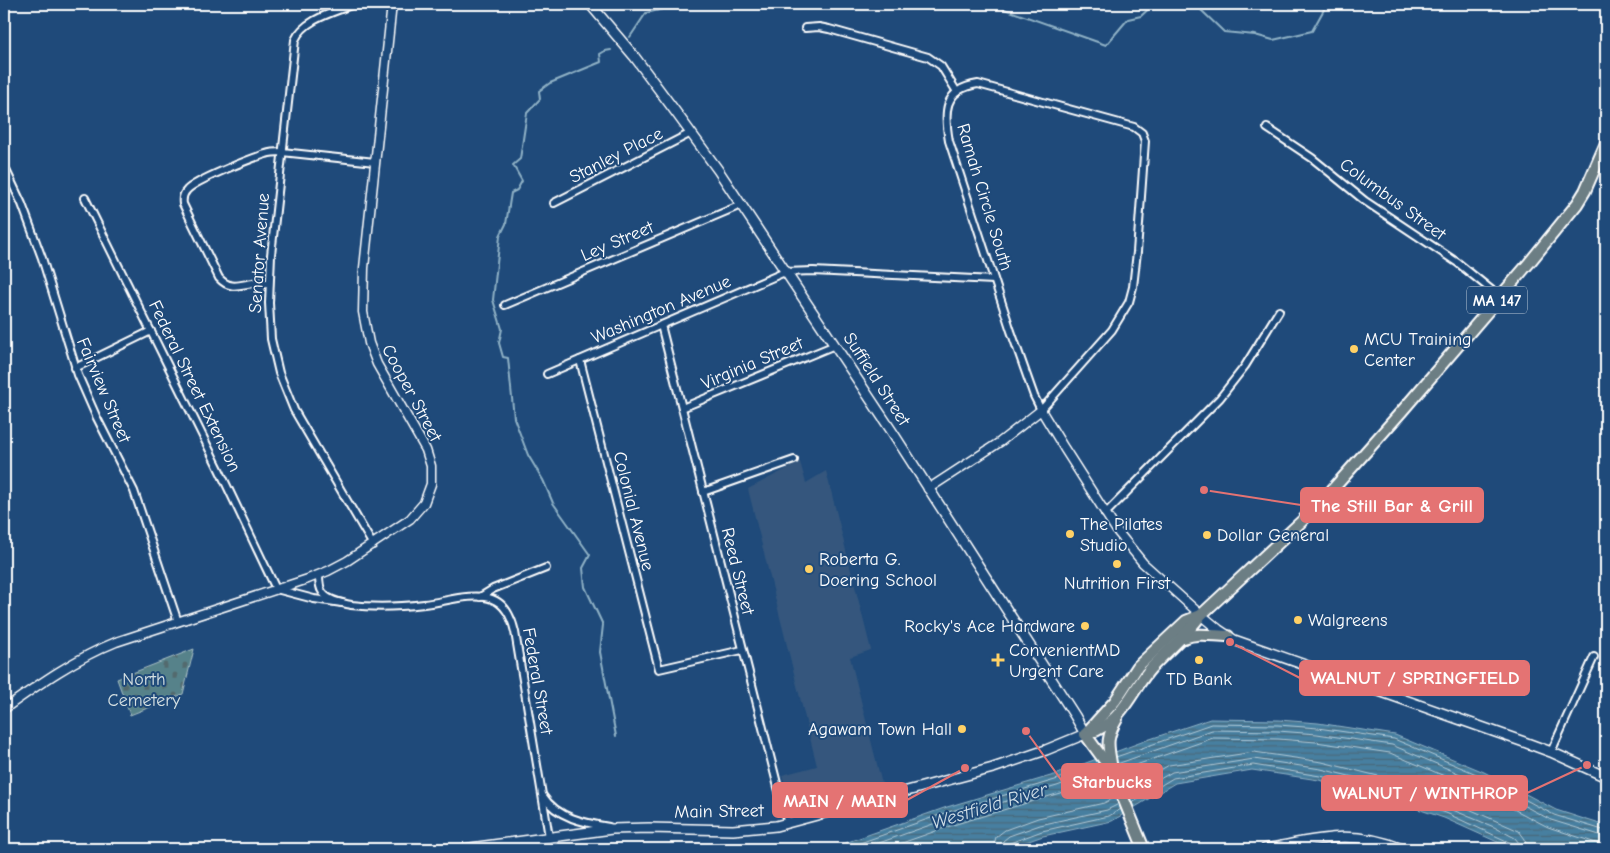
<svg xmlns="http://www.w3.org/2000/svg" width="1610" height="853" font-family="'Comic Neue',sans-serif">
<defs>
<pattern id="cemetery-stones" width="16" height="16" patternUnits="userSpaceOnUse" patternTransform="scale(1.25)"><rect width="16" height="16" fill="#56828a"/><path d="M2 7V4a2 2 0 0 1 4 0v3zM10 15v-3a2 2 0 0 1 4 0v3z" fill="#526a6e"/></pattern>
<pattern id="water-rules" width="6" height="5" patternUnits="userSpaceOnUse" patternTransform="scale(1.25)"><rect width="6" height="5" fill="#467fa0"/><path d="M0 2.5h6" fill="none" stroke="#49687a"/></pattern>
</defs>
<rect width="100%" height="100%" fill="#1f4a7a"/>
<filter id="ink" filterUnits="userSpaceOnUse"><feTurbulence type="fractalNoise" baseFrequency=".02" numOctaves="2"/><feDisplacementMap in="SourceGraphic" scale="10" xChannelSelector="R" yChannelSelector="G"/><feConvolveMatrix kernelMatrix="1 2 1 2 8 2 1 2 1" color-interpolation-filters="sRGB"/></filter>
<g filter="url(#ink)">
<!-- built -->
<path fill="#34577d" d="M800 462 806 483 826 471 871 650 850 657 882 784 795 806 792 805 790 802 782 775 817 766 748 489Z"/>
<!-- cemetery -->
<path fill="url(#cemetery-stones)" stroke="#aac0c4" d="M194 649 183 694 130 715 117 679Z"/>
<!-- water -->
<path fill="url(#water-rules)" stroke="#90b2c6" d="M1210 719 1279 720 1318 723 1395 735 1484 772 1556 810 1606 826V849H1513L1444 818 1377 795 1319 780 1252 770 1175 783 1112 821 1043 836 1006 849H828L947 807 1054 775 1147 740Z"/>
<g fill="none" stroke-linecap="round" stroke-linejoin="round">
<!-- shore -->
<g stroke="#b5ccd9" stroke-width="1">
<path d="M1116 757 1211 724 1278 725 1318 728 1394 739 1481 776 1554 815 1606 831"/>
<path d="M1117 764 1212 730 1278 731 1317 734 1392 745 1479 782 1551 820 1606 837"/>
<path d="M1119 771 1213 738 1278 739 1316 742 1390 753 1475 789 1548 827 1599 844 1606 845"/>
<path d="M1127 790 1169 765 1254 752 1322 762 1382 777 1451 801 1519 831 1525 839 1527 849"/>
<path d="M1129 797 1172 772 1254 759 1321 769 1381 784 1448 808 1494 827 1515 838 1519 843 1520 849"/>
<path d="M1132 803 1173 778 1253 765 1320 776 1378 790 1446 813 1511 843 1513 849"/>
<path d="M843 849 948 812 1055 780 1099 764"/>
<path d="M862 849 950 818 1057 786 1103 769"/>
<path d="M885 849 953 825 1060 793 1107 775"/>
<path d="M993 849 996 837 1005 830 1038 818 1104 803 1116 797"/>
<path d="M1001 849 1003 841 1009 836 1040 825 1107 810 1119 804"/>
<path d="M1007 849V845L1010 843 1042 831 1109 816 1121 809"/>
</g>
<!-- stream -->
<g stroke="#90b2c6" stroke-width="2">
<path d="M993 4 1007 10 1106 45 1128 19 1141 16 1154 4"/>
<path d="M1189 4 1200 9 1224 32 1255 35 1273 40 1312 31 1327 4"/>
<path d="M630 37 646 13 685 4"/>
<path d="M611 50 605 51 600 54 601 62 550 83 539 91 540 99 527 113 520 159 513 165 522 181 517 190 511 193 506 224 500 236 493 300 502 329 499 343 503 357 508 358 514 418 528 455 543 480 553 503 590 555 583 568 585 587 603 625 600 652 616 736"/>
</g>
<!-- minor casing -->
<g stroke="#fff" stroke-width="10">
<g id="minor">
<path d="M354 4C335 12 304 19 295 40L271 255 269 303 271 339 279 373 294 410 373 545"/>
<path d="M805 28 819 27 829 29 928 57 941 66 957 92"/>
<path d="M978 84 1134 127 1142 133 1145 141 1137 252 1133 287 1129 302 1112 330 1041 410 1034 396 1011 331 949 141C944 113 943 89 978 84Z"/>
<path d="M1267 128 1312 158 1365 201 1458 263 1500 297"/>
<path d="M5 168 22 204 42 258 78 375 96 416 134 491 178 622"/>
<path d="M85 198 218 467 276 589 314 599 342 603"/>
<path d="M554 203 691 133"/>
<path d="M269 284C264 283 258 281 253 283 239 285 230 290 219 278L183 204C182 198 183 194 187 190 196 180 252 158 266 154 271 152 276 152 282 152L375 162"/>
<path d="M505 305 741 205"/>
<path d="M661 325 785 815 789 823"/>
<path d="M580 360 659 669 742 650"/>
<path d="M75 368 151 331"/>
<path d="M547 374 785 272 813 271 994 280"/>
<path d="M682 408 835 345"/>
<path d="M703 492 794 460"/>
<path d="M1105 514 1220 398 1245 366 1279 311"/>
<path d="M319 575C319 581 319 588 323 593 329 601 342 603 351 605 375 608 399 607 424 604 444 602 473 592 492 599 506 604 512 619 515 632L549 837"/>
<path d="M480 597 493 589 546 568"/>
<path d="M1551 752 1594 657"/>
<path d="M543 796C557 818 585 823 609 827"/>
</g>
</g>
<!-- tertiary casing -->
<g stroke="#fff" stroke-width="11">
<g id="tertiary">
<path d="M928 489 1000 442 1041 410 1064 448 1117 531 1143 563 1201 615"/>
<path d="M4 709C39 684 76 658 116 642L308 579 328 571 347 561 410 519 424 503 431 484V466L426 450 377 364 369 343 363 312 364 268 392 4"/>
</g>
</g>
<!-- secondary casing -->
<g stroke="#fff" stroke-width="12">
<g id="secondary">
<path d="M1201 615 1219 630 1234 640 1524 742 1551 752 1606 777"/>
<path d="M463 849 612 829 649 828 733 830 776 826 993 768 1046 750 1085 734 1075 716 893 433 718 170 672 107 634 56 590 4"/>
<path d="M1265 849C1317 840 1351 828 1402 849"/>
</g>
</g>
<!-- primary casing -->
<g stroke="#fff" stroke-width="14">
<g id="primary">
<path d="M1184 638C1198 632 1213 636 1228 636"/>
<path d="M1087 732 1115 701 1138 666 1186 621 1201 615"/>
<path d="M1085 734C1089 733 1095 732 1099 729 1124 717 1134 687 1151 668 1168 650 1187 635 1201 615L1302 521 1332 490 1402 411 1529 263 1577 204 1585 191 1606 143"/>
<path d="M1085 734 1112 771 1144 849"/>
<path d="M1112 770C1109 747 1104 741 1117 719"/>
</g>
</g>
<!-- minor -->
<use href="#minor" stroke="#1f4a7a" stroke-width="6"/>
<!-- tertiary -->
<use href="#tertiary" stroke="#1f4a7a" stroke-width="8"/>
<!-- secondary -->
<use href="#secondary" stroke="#1f4a7a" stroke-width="9"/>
<!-- primary -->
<use href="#primary" stroke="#6c7e84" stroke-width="10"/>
</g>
</g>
<!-- markers -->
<g fill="#ffd166" stroke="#1f4a7a" stroke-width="2">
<circle cx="1354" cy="349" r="5"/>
<circle cx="1070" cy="534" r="5"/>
<circle cx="1207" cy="535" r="5"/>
<circle cx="1117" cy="564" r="5"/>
<circle cx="809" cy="569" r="5"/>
<circle cx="1298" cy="620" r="5"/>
<circle cx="1085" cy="626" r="5"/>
<path d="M995.5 652.5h5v5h5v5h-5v5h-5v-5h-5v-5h5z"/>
<circle cx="1199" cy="660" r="5"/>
<circle cx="962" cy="729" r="5"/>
</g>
<g text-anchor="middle" stroke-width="4" stroke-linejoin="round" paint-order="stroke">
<!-- shield labels -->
<rect fill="#1f4a7a" stroke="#bcc9d7" stroke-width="1" x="1467" y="286.5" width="60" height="27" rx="4"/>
<g font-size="16" font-weight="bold" fill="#fff">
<text x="1497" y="306">MA 147</text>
</g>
<!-- street labels -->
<g font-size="18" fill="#fff" stroke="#1f4a7a">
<text transform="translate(616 155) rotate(-27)" y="6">Stanley Place</text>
<text transform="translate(985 197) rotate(73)" y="6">Ramah Circle South</text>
<text transform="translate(1393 199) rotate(36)" y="6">Columbus Street</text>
<text transform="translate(617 241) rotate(-23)" y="6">Ley Street</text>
<text transform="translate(259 253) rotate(-86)" y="6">Senator Avenue</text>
<text transform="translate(661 309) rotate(-23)" y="6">Washington Avenue</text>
<text transform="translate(752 363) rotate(-23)" y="6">Virginia Street</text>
<text transform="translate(877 379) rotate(57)" y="6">Suffield Street</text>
<text transform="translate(195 386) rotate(64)" y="6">Federal Street Extension</text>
<text transform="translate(104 390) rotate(67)" y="6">Fairview Street</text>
<text transform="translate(412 393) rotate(62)" y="6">Cooper Street</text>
<text transform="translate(634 511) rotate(76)" y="6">Colonial Avenue</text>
<text transform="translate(738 571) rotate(76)" y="6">Reed Street</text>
<text transform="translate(538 681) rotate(80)" y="6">Federal Street</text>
<text transform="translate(719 811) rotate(-1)" y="6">Main Street</text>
</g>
<!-- poi labels -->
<g font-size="18" fill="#fff" stroke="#1f4a7a" text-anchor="start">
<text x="1364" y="345">MCU Training<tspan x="1364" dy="21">Center</tspan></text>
<text x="1080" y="530">The Pilates<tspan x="1080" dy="21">Studio</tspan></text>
<text x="1217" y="541">Dollar General</text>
<text x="819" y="565">Roberta G.<tspan x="819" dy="21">Doering School</tspan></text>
<text x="1117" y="589" text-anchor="middle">Nutrition First</text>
<text x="1308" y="626">Walgreens</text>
<text x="1075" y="632" text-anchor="end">Rocky's Ace Hardware</text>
<text x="1009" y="656">ConvenientMD<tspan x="1009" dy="21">Urgent Care</tspan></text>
<text x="1199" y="685" text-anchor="middle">TD Bank</text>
<text x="952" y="735" text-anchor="end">Agawam Town Hall</text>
</g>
<!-- park labels -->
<g font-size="18" fill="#d5e0e2" stroke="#1f4a7a">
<text x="144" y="685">North<tspan x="144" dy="21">Cemetery</tspan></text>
</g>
<!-- water labels -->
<g font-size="19" font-style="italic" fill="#d1dfe7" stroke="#1f4a7a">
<text transform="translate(989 805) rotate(-17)" y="7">Westfield River</text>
</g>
</g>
<!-- callouts -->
<path fill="none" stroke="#e47373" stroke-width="2" d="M1204 490L1301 505M1230 642L1300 678M1026 731L1062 781M1587 765L1527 793M965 768L907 800"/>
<g fill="#e47373" stroke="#1f4a7a" stroke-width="2">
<circle cx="1204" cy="490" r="5"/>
<circle cx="1230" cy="642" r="5"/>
<circle cx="1026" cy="731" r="5"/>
<circle cx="1587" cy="765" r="5"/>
<circle cx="965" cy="768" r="5"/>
</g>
<g fill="#e47373" stroke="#e47373" stroke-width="2">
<rect x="1301" y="488" width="182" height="34" rx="5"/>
<rect x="1300" y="661" width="229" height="34" rx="5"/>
<rect x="1062" y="764" width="100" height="34" rx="5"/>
<rect x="1322" y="776" width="205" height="34" rx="5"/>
<rect x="773" y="783" width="134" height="34" rx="5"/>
</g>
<g font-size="19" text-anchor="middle" font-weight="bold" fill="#fff">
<text x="1392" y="512">The Still Bar &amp; Grill</text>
<text x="1415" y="684">WALNUT / SPRINGFIELD</text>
<text x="1112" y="788">Starbucks</text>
<text x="1425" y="799">WALNUT / WINTHROP</text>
<text x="840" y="807">MAIN / MAIN</text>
</g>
<!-- margin -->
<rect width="1610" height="853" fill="none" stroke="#1f4a7a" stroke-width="20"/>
<rect x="10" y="10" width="1590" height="833" fill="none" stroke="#fff" stroke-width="2" filter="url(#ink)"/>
</svg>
